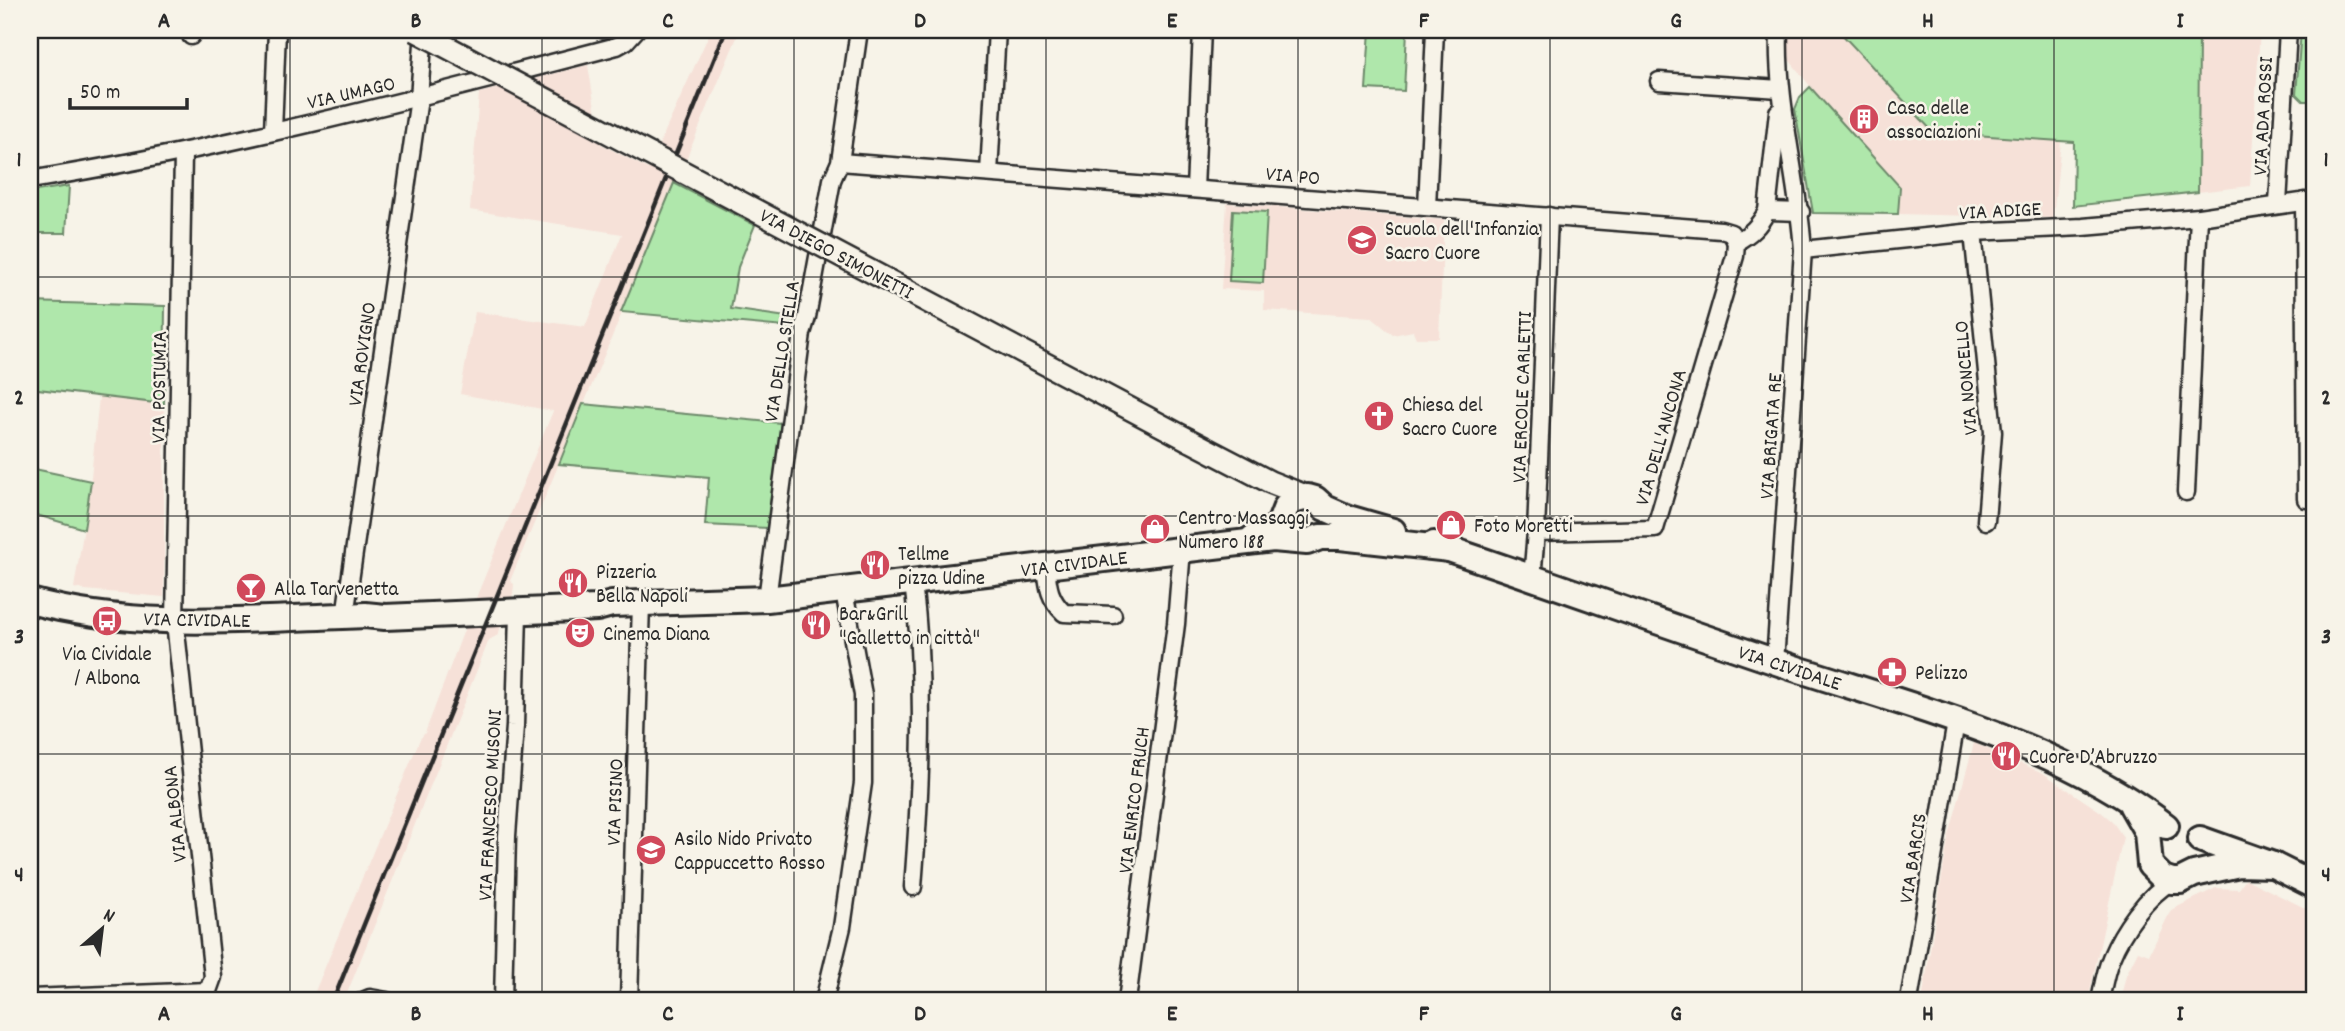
<svg xmlns="http://www.w3.org/2000/svg" width="2345" height="1031" font-family="Dekko,sans-serif">
<rect width="100%" height="100%" fill="#f7f3e8"/>
<filter id="ink" filterUnits="userSpaceOnUse"><feTurbulence type="fractalNoise" baseFrequency=".0143" numOctaves="2"/><feDisplacementMap in="SourceGraphic" scale="14" xChannelSelector="R" yChannelSelector="G"/><feConvolveMatrix kernelMatrix="1 2 1 2 8 2 1 2 1" color-interpolation-filters="sRGB"/></filter>
<g filter="url(#ink)">
<!-- built -->
<g fill="#f6e1d8">
<path d="M711 30H740L510 581 514 584 513 594 498 635 489 640 344 1001H311L420 739 425 733 478 593 553 411 460 394 475 312 585 327 622 234 470 210 479 93 588 65 601 144 648 169Z"/>
<path d="M1788 30H1838L1933 132 2061 141 2053 218 1898 214 1900 187 1830 111 1787 57Z"/>
<path d="M2199 30H2260L2250 186 2198 192Z"/>
<path d="M1227 203 1444 220 1439 338H1416L1413 331 1393 335 1371 317 1264 310V291L1221 289Z"/>
<path d="M99 397 164 404V597L85 590 74 588 89 497Z"/>
<path d="M1974 743 2043 773 2101 812 2112 821 2123 837 2088 1001H1922L1948 839Z"/>
<path d="M2246 879 2315 913V1001H2120L2126 975 2138 951 2149 955 2171 910 2216 888 2239 889Z"/>
</g>
<!-- green -->
<g fill="#afe7ab" stroke="#6d896b" stroke-width="2">
<path d="M1370 30H1407L1404 91 1366 89Z"/>
<path d="M1838 30H2199L2198 192 2073 206 2074 142 1933 132Z"/>
<path d="M2301 30H2315V101H2303L2296 94Z"/>
<path d="M1810 87 1900 187 1898 214 1813 213 1795 109 1800 97Z"/>
<path d="M674 183 755 225 738 267 731 309 800 319 796 328 621 312Z"/>
<path d="M69 186 66 233H30V192Z"/>
<path d="M1233 210 1267 212 1263 283 1229 281Z"/>
<path d="M30 302 165 306 164 404 30 388Z"/>
<path d="M583 404 781 423 767 528 705 525 709 477 559 464Z"/>
<path d="M30 468 91 481 84 529 30 513Z"/>
</g>
<g fill="none" stroke-linecap="round" stroke-linejoin="round">
<!-- street casing -->
<g stroke="#2b2b2b" stroke-width="21">
<g id="street">
<path d="M190 30 191 36"/>
<path d="M1659 81 1780 89"/>
<path d="M273 132 277 30"/>
<path d="M183 153 175 622 213 977 208 991 209 1001"/>
<path d="M840 162 1721 230 1731 233 1736 242"/>
<path d="M989 173 997 30"/>
<path d="M30 180C228 148 422 97 617 46L626 41 636 30"/>
<path d="M1195 189 1202 30"/>
<path d="M2304 201 2306 499"/>
<path d="M2278 204 2288 30"/>
<path d="M1427 207 1435 30"/>
<path d="M1767 211 1801 212"/>
<path d="M1973 232 1993 432 1986 521"/>
<path d="M1736 242C1751 234 1759 226 1767 211L1778 112"/>
<path d="M1803 250 1973 232 2083 227 2199 217 2315 200"/>
<path d="M2186 492 2199 217"/>
<path d="M1536 532 1655 529 1735 256 1736 242"/>
<path d="M1046 567C1048 586 1049 599 1064 613L1113 615"/>
<path d="M1532 579 1536 532 1549 216"/>
<path d="M767 599 802 333 807 317 832 180 840 162 859 30"/>
<path d="M345 616 419 98 424 30"/>
<path d="M1775 662 1803 250C1798 176 1776 104 1779 30"/>
<path d="M913 887C921 786 926 683 913 582"/>
<path d="M30 998 208 991"/>
<path d="M363 1001 370 998 387 1001"/>
<path d="M503 1001 507 836 515 726 518 612"/>
<path d="M629 1001 641 603"/>
<path d="M824 1001 842 927 863 783V695L844 591"/>
<path d="M1127 1001 1176 624 1182 549"/>
<path d="M1909 1001 1956 722"/>
<path d="M2100 1001C2103 987 2105 972 2111 958 2122 931 2147 895 2172 881"/>
</g>
</g>
<!-- secondary casing -->
<g stroke="#2b2b2b" stroke-width="26">
<path id="secondary" d="M1189 440 1270 482 1308 497"/>
</g>
<!-- primary casing -->
<g stroke="#2b2b2b" stroke-width="30">
<g id="primary">
<path d="M1253 538 1268 532 1279 525 1286 507 1292 501 1308 497 1315 499 1325 508 1348 518 1393 531"/>
<path d="M1434 544C1553 584 1671 627 1791 667 1916 708 2060 744 2166 826"/>
<path d="M30 601C140 631 252 619 365 615L385 617 597 608 612 604 767 599 1273 539 1307 542 1320 537H1340L1450 549"/>
<path d="M2132 806 2147 832 2150 865 2163 878 2172 881H2180L2194 874 2239 864 2273 865"/>
<path d="M2200 839 2273 865 2315 886"/>
</g>
</g>
<!-- street -->
<use href="#street" stroke="#f7f3e8" stroke-width="16"/>
<!-- secondary -->
<use href="#secondary" stroke="#f7f3e8" stroke-width="21"/>
<!-- primary -->
<use href="#primary" stroke="#f7f3e8" stroke-width="24"/>
<!-- rail -->
<path stroke="#2b2b2b" stroke-width="4.5" d="M333 1001 726 30"/>
<!-- secondary-bridge casing -->
<g stroke="#2b2b2b" stroke-width="26" stroke-linecap="butt">
<path id="secondary-bridge" d="M415 30 1189 440"/>
</g>
<!-- secondary-bridge -->
<use href="#secondary-bridge" stroke="#f7f3e8" stroke-width="21"/>
</g>
</g>
<!-- grid -->
<path fill="none" stroke="#2b2b2b" stroke-width="2" stroke-opacity="0.55" d="M290 30V1001M542 30V1001M794 30V1001M1046 30V1001M1298 30V1001M1550 30V1001M1802 30V1001M2054 30V1001M30 277H2315M30 516H2315M30 754H2315"/>
<!-- icons -->
<defs>
<g id="building-disc" transform="scale(1.575)"><circle r="9.5" fill="#d1495b" stroke="#f7f3e8"/><path d="M-4-6H4V6H1V3H-1V6H-4ZM-2.5-4.3h1.7v1.8h-1.7ZM.8-4.3h1.7v1.8H.8ZM-2.5-1h1.7V.8h-1.7ZM.8-1h1.7V.8H.8Z" fill="#fff"/></g>
<g id="school-disc" transform="scale(1.575)"><circle r="9.5" fill="#d1495b" stroke="#f7f3e8"/><path d="M0-5L7-2L0 1L-7-2ZM-4 1L0 2.5L4 1V4Q0 6-4 4Z" fill="#fff"/></g>
<g id="church-disc" transform="scale(1.575)"><circle r="9.5" fill="#d1495b" stroke="#f7f3e8"/><path d="M-1.2-6h2.4v3.5h3.3v2.4h-3.3V6h-2.4V-.1h-3.3v-2.4h3.3Z" fill="#fff"/></g>
<g id="shop-disc" transform="scale(1.575)"><circle r="9.5" fill="#d1495b" stroke="#f7f3e8"/><path d="M-5-2.5h2.3a2.7 3.5 0 0 1 5.4 0H5L5.5 6h-11ZM-1.5-2.5h3a1.5 2.3 0 0 0-3 0Z" fill="#fff"/></g>
<g id="restaurant-disc" transform="scale(1.575)"><circle r="9.5" fill="#d1495b" stroke="#f7f3e8"/><path d="M-5-6h1v4h1v-4h1v4h1v-4h1v5L-1.5 .5V6h-2V.5L-5-1ZM5-6V6H3V1.5H1.5Q1.5-4 5-6Z" fill="#fff"/></g>
<g id="bar-disc" transform="scale(1.575)"><circle r="9.5" fill="#d1495b" stroke="#f7f3e8"/><path d="M-6-5H6L.8 .8V4.5H3.5V6h-7V4.5H-.8V.8Z" fill="#fff"/></g>
<g id="bus-disc" transform="scale(1.575)"><circle r="9.5" fill="#d1495b" stroke="#f7f3e8"/><path d="M-5-6H5V4H4V6H2V4H-2V6H-4V4H-5ZM-3.5-4V0h7V-4ZM-3.5 1.2v1.5H-2V1.2ZM2 1.2v1.5H3.5V1.2Z" fill="#fff"/></g>
<g id="theatre-disc" transform="scale(1.575)"><circle r="9.5" fill="#d1495b" stroke="#f7f3e8"/><path d="M-5-5.5Q0-4 5-5.5V0Q5 5 0 6Q-5 5-5 0ZM-3.3-2.5H-1v1.5H-3.3ZM1-2.5H3.3v1.5H1ZM-2.8 1Q0 5.5 2.8 1Z" fill="#fff"/></g>
<g id="pharmacy-disc" transform="scale(1.575)"><circle r="9.5" fill="#d1495b" stroke="#f7f3e8"/><path d="M-2-6h4v4h4v4h-4v4h-4v-4h-4v-4h4Z" fill="#fff"/></g>
</defs>
<g fill-rule="evenodd">
<use href="#building-disc" x="1864" y="119"/>
<use href="#school-disc" x="1362" y="240"/>
<use href="#church-disc" x="1379" y="416"/>
<use href="#shop-disc" x="1451" y="525"/>
<use href="#shop-disc" x="1155" y="529"/>
<use href="#restaurant-disc" x="875" y="565"/>
<use href="#restaurant-disc" x="573" y="583"/>
<use href="#bar-disc" x="251" y="588"/>
<use href="#bus-disc" x="107" y="621"/>
<use href="#restaurant-disc" x="816" y="625"/>
<use href="#theatre-disc" x="580" y="633"/>
<use href="#pharmacy-disc" x="1892" y="672"/>
<use href="#restaurant-disc" x="2006" y="756"/>
<use href="#school-disc" x="651" y="850"/>
</g>
<g text-anchor="middle" stroke-width="5" stroke-linejoin="round" paint-order="stroke">
<!-- street labels -->
<g font-size="21" fill="#2b2b2b" stroke="#f7f3e8">
<text transform="translate(351 92) rotate(-13)" y="7">VIA UMAGO</text>
<text transform="translate(2262 116) rotate(-87)" y="7">VIA ADA ROSSI</text>
<text transform="translate(1293 175) rotate(5)" y="7">VIA PO</text>
<text transform="translate(2000 210) rotate(-3)" y="7">VIA ADIGE</text>
<text transform="translate(837 253) rotate(28)" y="7">VIA DIEGO SIMONETTI</text>
<text transform="translate(781 351) rotate(-81)" y="7">VIA DELLO STELLA</text>
<text transform="translate(361 354) rotate(-82)" y="7">VIA ROVIGNO</text>
<text transform="translate(1965 378) rotate(-95)" y="7">VIA NONCELLO</text>
<text transform="translate(158 387) rotate(-89)" y="7">VIA POSTUMIA</text>
<text transform="translate(1521 397) rotate(-88)" y="7">VIA ERCOLE CARLETTI</text>
<text transform="translate(1770 436) rotate(-86)" y="7">VIA BRIGATA RE</text>
<text transform="translate(1660 437) rotate(-74)" y="7">VIA DELL'ANCONA</text>
<text transform="translate(1074 563) rotate(-7)" y="7">VIA CIVIDALE</text>
<text transform="translate(197 619) rotate(1)" y="7">VIA CIVIDALE</text>
<text transform="translate(1790 667) rotate(18)" y="7">VIA CIVIDALE</text>
<text transform="translate(1133 800) rotate(-83)" y="7">VIA ENRICO FRUCH</text>
<text transform="translate(614 802) rotate(-88)" y="7">VIA PISINO</text>
<text transform="translate(489 805) rotate(-87)" y="7">VIA FRANCESCO MUSONI</text>
<text transform="translate(174 814) rotate(-96)" y="7">VIA ALBONA</text>
<text transform="translate(1912 858) rotate(-81)" y="7">VIA BARCIS</text>
</g>
<!-- poi labels -->
<g font-size="21" fill="#2b2b2b" stroke="#f7f3e8" text-anchor="start">
<text x="1887" y="114">Casa delle<tspan x="1887" dy="24">associazioni</tspan></text>
<text x="1385" y="235">Scuola dell'Infanzia<tspan x="1385" dy="24">Sacro Cuore</tspan></text>
<text x="1402" y="411">Chiesa del<tspan x="1402" dy="24">Sacro Cuore</tspan></text>
<text x="1178" y="524">Centro Massaggi<tspan x="1178" dy="24">Numero 188</tspan></text>
<text x="1474" y="532">Foto Moretti</text>
<text x="898" y="560">Tellme<tspan x="898" dy="24">pizza Udine</tspan></text>
<text x="596" y="578">Pizzeria<tspan x="596" dy="24">Bella Napoli</tspan></text>
<text x="274" y="595">Alla Tarvenetta</text>
<text x="839" y="620">Bar&amp;Grill<tspan x="839" dy="24">"Galletto in città"</tspan></text>
<text x="603" y="640">Cinema Diana</text>
<text x="107" y="660" text-anchor="middle">Via Cividale<tspan x="107" dy="24">/ Albona</tspan></text>
<text x="1915" y="679">Pelizzo</text>
<text x="2029" y="763">Cuore D’Abruzzo</text>
<text x="674" y="845">Asilo Nido Privato<tspan x="674" dy="24">Cappuccetto Rosso</tspan></text>
</g>
</g>
<!-- margin -->
<rect width="2345" height="1031" fill="none" stroke="#f7f3e8" stroke-width="77"/>
<!-- north arrow -->
<g transform="translate(102 929) rotate(28)" stroke="#f7f3e8" stroke-width="5" paint-order="stroke">
<path d="M0-5L12 26L0 18L-12 26Z" fill="#2b2b2b"/>
<text y="-10" font-size="19" font-weight="bold" text-anchor="middle" fill="#2b2b2b">N</text>
</g>
<!-- scale -->
<path d="M70 98v10h117v-10" fill="none" stroke="#2b2b2b" stroke-width="3.5"/>
<text x="80" y="98" font-size="21" fill="#2b2b2b" stroke="#f7f3e8" stroke-width="5" paint-order="stroke">50 m</text>
<rect x="38" y="38" width="2268" height="954" fill="none" stroke="#2b2b2b" stroke-width="2.5"/>
<g font-size="23" text-anchor="middle" font-weight="bold" fill="#2b2b2b">
<text x="164" y="27">A</text>
<text x="416" y="27">B</text>
<text x="668" y="27">C</text>
<text x="920" y="27">D</text>
<text x="1172" y="27">E</text>
<text x="1424" y="27">F</text>
<text x="1676" y="27">G</text>
<text x="1928" y="27">H</text>
<text x="2180" y="27">I</text>
<text x="19" y="166">1</text>
<text x="2326" y="166">1</text>
<text x="19" y="404">2</text>
<text x="2326" y="404">2</text>
<text x="19" y="643">3</text>
<text x="2326" y="643">3</text>
<text x="19" y="881">4</text>
<text x="2326" y="881">4</text>
<text x="164" y="1020">A</text>
<text x="416" y="1020">B</text>
<text x="668" y="1020">C</text>
<text x="920" y="1020">D</text>
<text x="1172" y="1020">E</text>
<text x="1424" y="1020">F</text>
<text x="1676" y="1020">G</text>
<text x="1928" y="1020">H</text>
<text x="2180" y="1020">I</text>
</g>
</svg>
